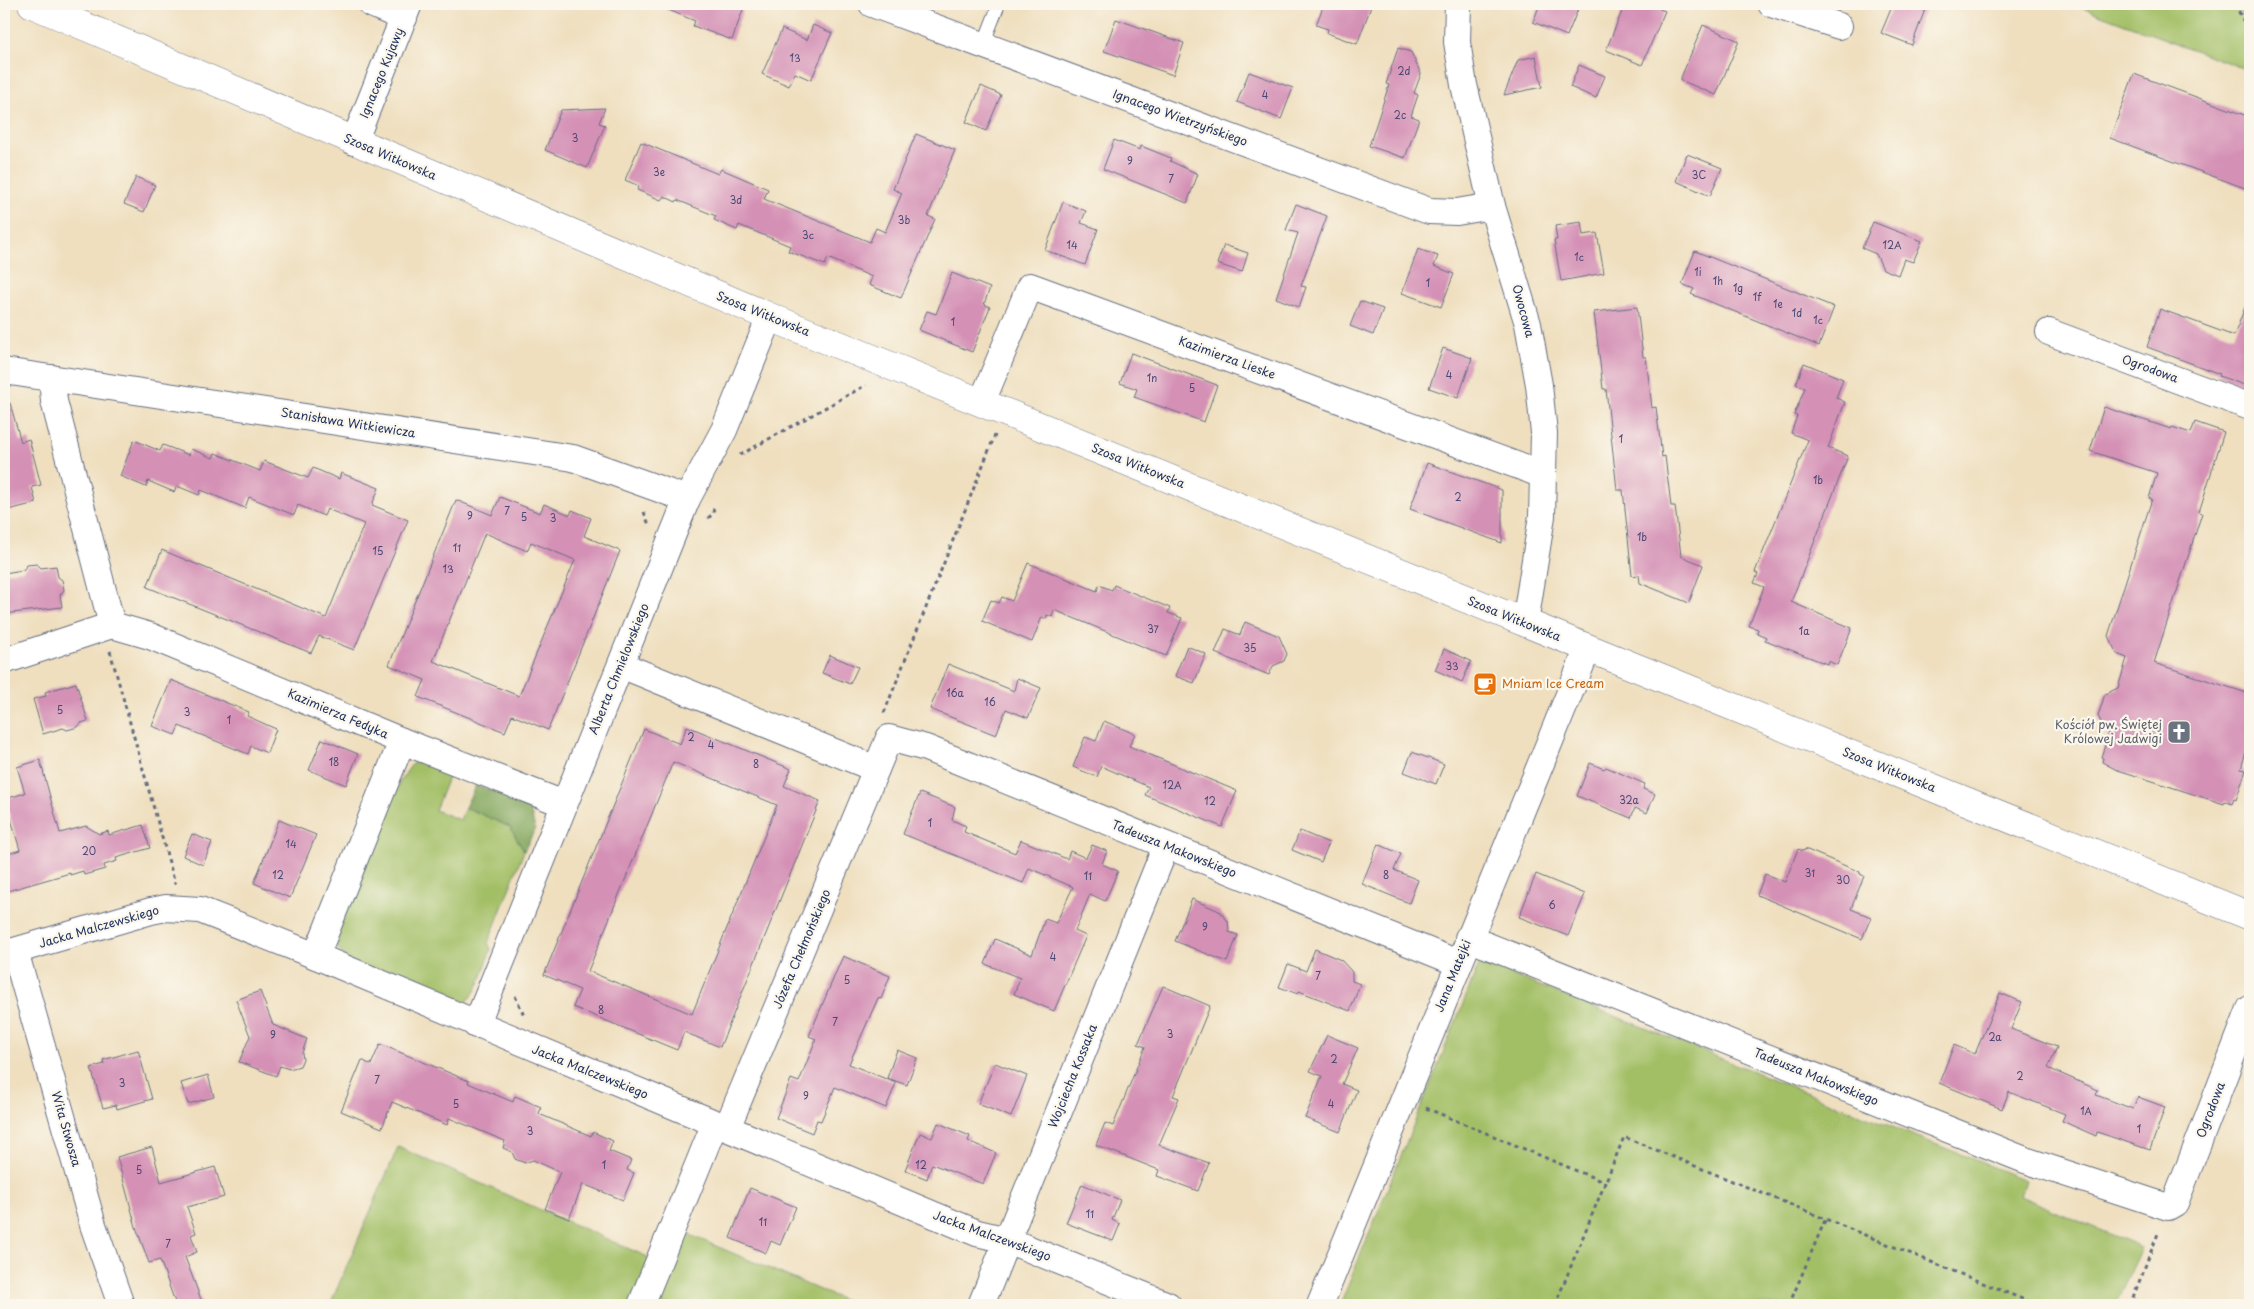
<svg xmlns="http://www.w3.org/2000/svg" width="2254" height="1309" font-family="'Playpen Sans',sans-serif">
<rect width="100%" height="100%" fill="#fbf7ec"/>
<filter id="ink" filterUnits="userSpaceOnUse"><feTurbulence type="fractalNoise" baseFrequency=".02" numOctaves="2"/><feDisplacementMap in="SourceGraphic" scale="10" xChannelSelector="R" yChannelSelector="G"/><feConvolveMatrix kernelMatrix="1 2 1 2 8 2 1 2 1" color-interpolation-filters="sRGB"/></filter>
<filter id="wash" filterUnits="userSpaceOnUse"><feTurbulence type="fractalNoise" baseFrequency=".0096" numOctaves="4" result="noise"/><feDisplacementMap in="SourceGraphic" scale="20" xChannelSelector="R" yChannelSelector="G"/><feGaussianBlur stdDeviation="1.12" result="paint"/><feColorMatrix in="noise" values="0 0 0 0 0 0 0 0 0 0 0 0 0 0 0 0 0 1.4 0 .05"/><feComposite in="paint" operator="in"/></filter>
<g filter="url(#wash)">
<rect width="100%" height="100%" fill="#efdfbf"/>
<!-- green -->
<g fill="#a3bf66" stroke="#5f7762">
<path d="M2072 4H2250V71Z"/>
<path d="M424 759 450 773 435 810 460 820 465 807 510 827 524 851 488 943 491 949C485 967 480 989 466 1003L453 1004 348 960 337 947 338 930 401 780 412 764Z"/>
<path d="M1480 962 2025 1180 2020 1196 2142 1248 2115 1305H1340Z"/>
<path d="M398 1147 650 1258 631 1305H330Z"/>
<path d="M683 1232 855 1305H654Z"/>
</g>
<!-- forest -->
<path fill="#82a65b" stroke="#4e6a5c" d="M476 785 512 798 530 808 535 829 524 851 510 827 465 807Z"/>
<g id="blocks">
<!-- building -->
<g fill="#d490b5" fill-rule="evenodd">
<path d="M654 4H745L732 40 693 26 695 21Z"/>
<path d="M1324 4H1372L1357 44 1327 33 1328 29 1316 25Z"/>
<path d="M1540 4H1580L1567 36 1533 22Z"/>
<path d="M1625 4H1648L1665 11 1642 65 1606 50Z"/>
<path d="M1893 4H1927L1912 45 1881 33Z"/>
<path d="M1116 19 1184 43 1173 75 1104 51Z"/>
<path d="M813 25 832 33 811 80 795 73 789 86 762 74 782 29 807 40Z"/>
<path d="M1703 25 1739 41 1716 95 1680 80Z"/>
<path d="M1398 48 1411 52 1421 74 1414 93 1418 95 1411 116 1419 119 1405 158 1369 146 1389 85 1386 84Z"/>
<path d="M1536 56 1542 87 1504 95 1518 60Z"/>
<path d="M1579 65 1605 76 1596 98 1570 87Z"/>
<path d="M1249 72 1293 88 1281 119 1237 102Z"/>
<path d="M2134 74 2250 117V190L2110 138Z"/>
<path d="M981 86 1001 95 986 131 966 122Z"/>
<path d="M605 108 599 123 605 125 587 168 545 150 561 110Z"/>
<path d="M916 134 955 150 928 216 935 219 901 298 869 285 872 277 828 258 825 265 788 251 790 246 739 225 737 230 714 220 716 216 677 200 676 202 664 196 661 200 637 190 639 186 625 180 641 142 718 174 721 169 768 189 764 199 870 242 876 228 885 232 902 193 893 189Z"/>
<path d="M1114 140 1140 150 1141 146 1171 158 1170 161 1198 174 1187 203 1103 169Z"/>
<path d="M1687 154 1722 168 1710 196 1676 181Z"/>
<path d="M136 177 155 185 144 212 124 204Z"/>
<path d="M1063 202 1086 211 1081 223 1098 229 1085 265 1045 250Z"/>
<path d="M1296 204 1327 216 1301 286 1306 287 1299 307 1276 298 1298 233 1286 230Z"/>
<path d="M1581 222 1583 235 1597 233 1604 273 1561 281 1554 240H1557L1555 226Z"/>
<path d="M1873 222 1922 241 1913 262 1904 259 1898 275 1883 269 1876 254 1862 248Z"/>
<path d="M1224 245 1248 253 1242 272 1217 264Z"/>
<path d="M1418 249 1438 256 1434 266 1454 274 1441 307 1402 293Z"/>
<path d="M1695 251 1834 307 1819 346 1691 294 1694 289 1682 284Z"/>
<path d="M952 273 990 288 984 304 990 307 972 352 919 330 927 311 936 314Z"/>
<path d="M2248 299H2250V387L2219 376 2220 374 2147 347 2160 309 2234 336Z"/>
<path d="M1360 301 1383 309 1373 335 1350 326Z"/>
<path d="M1637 307 1643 357H1646L1652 408 1656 407 1662 457 1665 456 1671 506H1675L1681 556 1703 565 1689 603 1640 583 1639 575 1632 576 1623 490H1617L1606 389H1603L1594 312Z"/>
<path d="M1443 348 1472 358 1458 398 1429 388Z"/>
<path d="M1131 353 1217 385 1204 422 1134 397 1137 389 1120 383Z"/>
<path d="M1804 363 1843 379 1836 398 1845 402 1828 448 1848 456 1791 602 1852 628 1837 665 1828 661 1827 664 1765 640 1766 637 1757 633 1758 629 1749 626 1764 587 1754 583 1758 574 1755 572 1808 440 1791 433 1797 416 1794 415 1805 388 1796 384Z"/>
<path d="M10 403 21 442 29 439 41 485 32 487 36 503 4 511V404Z"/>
<path d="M2104 407 2171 429 2172 427 2191 433 2195 422 2224 432 2199 512 2202 513 2154 663 2250 694V737L2241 769 2246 770 2236 800 2234 799 2232 804 2225 801 2224 804 2115 769 2102 762 2103 758 2101 757 2109 733 2106 732 2098 716 2105 694 2118 688 2127 658 2117 654 2108 636 2152 499 2149 498 2157 473 2090 451Z"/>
<path d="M134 440 160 451 163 445 189 455 191 449 213 458 215 453 260 471 264 461 308 478 313 468 339 479 341 473 379 488 372 505 408 520 354 650 319 636 311 653 147 587 162 550 326 618 364 524 327 509 324 516 298 505 294 515 249 497 245 508 201 490 199 495 177 486 174 492 148 481 146 487 120 476Z"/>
<path d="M1427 463 1502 490V543L1410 509Z"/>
<path d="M500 497 540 513 544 504 570 515 572 510 591 518 584 536 620 551 548 730 512 715 505 732 418 697 425 680 389 665 456 500 492 515ZM485 533 527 551 531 542 575 560 519 696 433 661Z"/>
<path d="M1028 563 1097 591 1099 585 1112 590 1114 585 1170 608 1168 613 1182 618 1166 656 1054 610 1052 617 1047 615 1046 619 1042 617 1032 642 982 621 991 600 999 603 1002 597 1012 601Z"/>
<path d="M37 564 41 568 56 566 58 577 62 580 64 590 60 595 62 607 4 614V573L23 570 27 565Z"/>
<path d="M1245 622 1279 636 1287 654 1284 661 1273 666 1269 675 1215 653 1225 629 1240 635Z"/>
<path d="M1187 646 1206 654 1194 683 1175 676Z"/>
<path d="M1444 649 1471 661 1462 682 1435 670Z"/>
<path d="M830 655 858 667 850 684 822 673Z"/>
<path d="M948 664 1014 691 1017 678 1041 688 1028 718 1006 709 996 735 930 709Z"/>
<path d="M171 680 249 712 247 716 276 729 267 753 251 746 248 754 179 726 175 735 152 726Z"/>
<path d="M76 683 88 721 81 723 78 727 67 730 63 728 43 734 33 699 46 696 45 692Z"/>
<path d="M1104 721 1135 734 1129 746 1237 791 1222 827 1145 795 1149 787 1101 766 1097 777 1073 767 1085 737 1096 741Z"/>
<path d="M687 726 791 769 784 786 820 801 720 1047 684 1032 677 1050 573 1007 580 990 544 975 644 729 680 744ZM673 762 777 805 692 1014 588 971Z"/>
<path d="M322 739 358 754 346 785 309 770Z"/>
<path d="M1412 752 1444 764 1436 784 1404 772Z"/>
<path d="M40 760 60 833 86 826 99 834 108 831 109 835 143 825 150 848 116 858 117 861 104 865 105 869 84 875 83 871 70 875V873L4 892V855L20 850 5 799 25 793 17 767Z"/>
<path d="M1590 763 1604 769 1606 767 1645 784 1643 789 1655 794 1647 813 1635 808 1631 818 1577 796Z"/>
<path d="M920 793 955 807 952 820 966 826 964 832 1015 853 1021 840 1067 859 1070 851 1086 858 1092 845 1107 851 1102 864 1118 871 1105 901 1090 894 1075 931 1086 936 1054 1011 1014 994 1020 978 985 964 995 939 1032 955 1045 919 1056 923 1073 887 1029 868 1023 883 903 834Z"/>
<path d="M279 820 316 835 290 898 254 883Z"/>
<path d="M1300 831 1329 843 1321 862 1292 850Z"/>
<path d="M192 834 212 842 203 865 183 856Z"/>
<path d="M1378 844 1401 854 1394 870 1418 880 1409 903 1362 884Z"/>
<path d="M1798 849 1804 851 1805 849 1860 872V874L1864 876 1851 909 1871 917 1862 939 1757 895 1765 874 1785 882Z"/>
<path d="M1536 874 1585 894 1568 936 1519 917Z"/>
<path d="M1192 899 1219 911 1228 921 1229 932 1238 935 1227 962 1175 941Z"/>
<path d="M1315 949 1341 960 1352 972V981L1360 984 1350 1011 1299 991 1298 994 1279 987 1288 964 1306 971Z"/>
<path d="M843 956 890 976 881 999 878 998 849 1064 896 1083 886 1108 835 1087 821 1121 817 1120 812 1133 776 1118 791 1079 799 1082 816 1039 809 1036Z"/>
<path d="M1163 986 1210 1006 1173 1096 1179 1098 1159 1145 1209 1163 1198 1191 1157 1176 1159 1170 1096 1145 1105 1123 1113 1126 1145 1047 1138 1044Z"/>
<path d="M260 991 273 1025 307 1039 302 1053 303 1059 300 1066 289 1069 280 1066 276 1076 239 1062 250 1036 236 1000Z"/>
<path d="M2000 993 2022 1002 2011 1029 2057 1047 2048 1068 2098 1090 2096 1095 2133 1109 2138 1097 2165 1107 2150 1150 2097 1132 2096 1136 2062 1121 2065 1114 2009 1092 2002 1109 1939 1083 1954 1045 1975 1054Z"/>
<path d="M1327 1035 1358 1048 1342 1084 1357 1090 1340 1132 1305 1118 1322 1076 1310 1071Z"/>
<path d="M380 1044 469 1081 468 1083 513 1102 515 1096 541 1107 539 1114 591 1136 593 1132 613 1141 609 1151 631 1160 627 1170 634 1173 623 1200 583 1184 569 1219 545 1209 560 1172 533 1160 525 1163 515 1159 512 1152 503 1148 505 1141 449 1118 447 1125 392 1102 382 1128 341 1111 362 1060 371 1065Z"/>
<path d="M138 1050 152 1099 117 1109 116 1105 103 1108 91 1068 104 1064 103 1060Z"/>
<path d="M897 1050 917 1058 907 1085 887 1078Z"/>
<path d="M995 1063 1027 1076 1011 1117 978 1104Z"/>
<path d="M208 1075 214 1097 188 1104 181 1083Z"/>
<path d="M938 1123 970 1136 968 1141 996 1153 983 1184 932 1164 927 1179 905 1170 920 1133 932 1138Z"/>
<path d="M152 1147 161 1182 215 1167 224 1197 187 1207 196 1233 191 1235 197 1252 185 1257 203 1305H176L160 1260 149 1263 136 1227 117 1157Z"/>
<path d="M1082 1184 1120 1200 1112 1220 1120 1224 1113 1241 1066 1223Z"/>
<path d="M750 1188 796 1207 780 1245 771 1241 766 1253 730 1238Z"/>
</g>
</g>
</g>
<g filter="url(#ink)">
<use href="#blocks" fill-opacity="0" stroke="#656d80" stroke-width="1"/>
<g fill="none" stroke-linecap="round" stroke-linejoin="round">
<!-- service casing -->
<g stroke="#656d80" stroke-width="14">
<path id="service" d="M983 45 999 4"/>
</g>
<!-- minor casing -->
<g stroke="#656d80" stroke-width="28">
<g id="minor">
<path d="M371 4 404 18"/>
<path d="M872 4 1429 211 1457 212 1492 206"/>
<path d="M1458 4 1457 42 1464 85 1492 206 1528 324 1539 385 1544 433 1542 516 1525 623"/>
<path d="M1771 4 1839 26"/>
<path d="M354 142 409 4"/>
<path d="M2049 332 2250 407"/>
<path d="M4 371 573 458 687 499"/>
<path d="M52 378 54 401 112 625 150 636 402 741 564 804"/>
<path d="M982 402 1030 286 1543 475"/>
<path d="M4 661 112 625"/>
<path d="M621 665 876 769"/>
<path d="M1468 938 2025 1160 2168 1207 2175 1203 2250 1009"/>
<path d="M15 951 93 1225 121 1305"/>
<path d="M4 954 151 911 166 908 200 910 316 956 977 1233 1007 1240 1168 1305"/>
<path d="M316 956 402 741"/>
<path d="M476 1025 687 499 724 430 770 317"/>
<path d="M727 1128 889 738 926 748 1458 963"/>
<path d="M641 1305 715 1123"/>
<path d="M981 1305 1166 846"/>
<path d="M1320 1305 1588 648"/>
</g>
</g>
<!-- tertiary casing -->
<g stroke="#656d80" stroke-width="29">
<path id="tertiary" d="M32 4 770 317 2250 916"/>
</g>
<!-- path -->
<g stroke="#656d80" stroke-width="3" stroke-dasharray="4 4" stroke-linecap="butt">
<path d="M2235 4 2250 34"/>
<path d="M740 455 866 385"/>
<path d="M644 512 649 525"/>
<path d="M708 518 713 514 714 507"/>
<path d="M110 651 175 884"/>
<path d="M884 713 995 435"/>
<path d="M515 996 524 1015"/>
<path d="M1426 1108 1606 1183"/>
<path d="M1555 1305 1624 1137 2037 1305"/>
<path d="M1789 1305 1826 1218"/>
<path d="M2015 1305 2018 1298"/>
<path d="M2130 1305 2159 1231"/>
</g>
<!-- service -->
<use href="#service" stroke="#fff" stroke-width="12"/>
<!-- minor -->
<use href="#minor" stroke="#fff" stroke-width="26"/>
<!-- tertiary -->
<use href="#tertiary" stroke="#fff" stroke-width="28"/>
</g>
</g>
<!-- icons -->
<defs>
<g id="cafe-square" transform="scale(1.25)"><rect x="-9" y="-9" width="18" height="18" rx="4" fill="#e8710a" stroke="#fbf7ec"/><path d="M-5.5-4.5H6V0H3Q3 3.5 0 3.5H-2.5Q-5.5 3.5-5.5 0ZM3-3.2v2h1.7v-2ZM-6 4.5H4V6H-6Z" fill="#fff"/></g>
<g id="church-square" transform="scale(1.25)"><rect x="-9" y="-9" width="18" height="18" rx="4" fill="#6b7280" stroke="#fbf7ec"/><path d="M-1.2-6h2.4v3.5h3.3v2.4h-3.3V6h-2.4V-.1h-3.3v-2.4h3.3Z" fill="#fff"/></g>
</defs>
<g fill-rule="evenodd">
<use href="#cafe-square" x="1485" y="684"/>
<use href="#church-square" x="2179" y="732"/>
</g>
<g text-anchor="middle" stroke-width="4.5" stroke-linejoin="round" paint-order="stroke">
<!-- number labels -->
<g font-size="10" fill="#494774">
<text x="795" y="62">13</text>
<text x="1404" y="75">2d</text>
<text x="1265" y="99">4</text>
<text x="1400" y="119">2c</text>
<text x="575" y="142">3</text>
<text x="1130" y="165">9</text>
<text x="659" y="176">3e</text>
<text x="1699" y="179">3C</text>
<text x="1171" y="183">7</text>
<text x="736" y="204">3d</text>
<text x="904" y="224">3b</text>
<text x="808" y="239">3c</text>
<text x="1072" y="249">14</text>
<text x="1892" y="249">12A</text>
<text x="1579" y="261">1c</text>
<text x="1698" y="276">1i</text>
<text x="1718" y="285">1h</text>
<text x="1428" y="287">1</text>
<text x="1738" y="292">1g</text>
<text x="1757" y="301">1f</text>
<text x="1778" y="308">1e</text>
<text x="1797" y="317">1d</text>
<text x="1818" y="324">1c</text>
<text x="953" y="326">1</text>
<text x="1449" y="379">4</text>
<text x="1152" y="382">1n</text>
<text x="1192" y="392">5</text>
<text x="1621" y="443">1</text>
<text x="1818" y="484">1b</text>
<text x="1458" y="501">2</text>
<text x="507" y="515">7</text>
<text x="470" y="520">9</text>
<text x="524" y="521">5</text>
<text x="553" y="522">3</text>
<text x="1642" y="541">1b</text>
<text x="457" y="552">11</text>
<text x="378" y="555">15</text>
<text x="448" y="573">13</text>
<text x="1153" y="633">37</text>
<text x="1804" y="635">1a</text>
<text x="1250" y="652">35</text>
<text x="1452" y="670">33</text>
<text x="955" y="697">16a</text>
<text x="990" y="706">16</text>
<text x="60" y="714">5</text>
<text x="187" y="716">3</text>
<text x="229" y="724">1</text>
<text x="691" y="741">2</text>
<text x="711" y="749">4</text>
<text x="334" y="766">18</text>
<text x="756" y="768">8</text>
<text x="1172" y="789">12A</text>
<text x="1629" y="804">32a</text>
<text x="1210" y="805">12</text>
<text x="930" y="827">1</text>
<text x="291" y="848">14</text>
<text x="89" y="855">20</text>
<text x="1810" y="877">31</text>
<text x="278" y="879">12</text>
<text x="1386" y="879">8</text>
<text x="1088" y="880">11</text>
<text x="1843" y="884">30</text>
<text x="1552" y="909">6</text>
<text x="1205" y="931">9</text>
<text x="1053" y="961">4</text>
<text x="1318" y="980">7</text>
<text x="847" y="984">5</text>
<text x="601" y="1014">8</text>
<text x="835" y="1026">7</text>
<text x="1170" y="1038">3</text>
<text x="273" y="1039">9</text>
<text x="1995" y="1041">2a</text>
<text x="1334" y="1063">2</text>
<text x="2020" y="1080">2</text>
<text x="377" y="1084">7</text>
<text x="122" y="1087">3</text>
<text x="806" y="1100">9</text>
<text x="456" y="1108">5</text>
<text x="1331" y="1108">4</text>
<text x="2086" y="1115">1A</text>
<text x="2139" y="1133">1</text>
<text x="530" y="1135">3</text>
<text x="604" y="1169">1</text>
<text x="921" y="1169">12</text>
<text x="139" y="1174">5</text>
<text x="1090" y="1218">11</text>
<text x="763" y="1226">11</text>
<text x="168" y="1248">7</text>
</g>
<!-- street labels -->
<g font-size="12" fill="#1b2f5e" stroke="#fbf7ec">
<text transform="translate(382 73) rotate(-68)" y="4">Ignacego Kujawy</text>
<text transform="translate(1180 118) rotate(20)" y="4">Ignacego Wietrzyńskiego</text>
<text transform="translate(390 157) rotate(23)" y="4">Szosa Witkowska</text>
<text transform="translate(1523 311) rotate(75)" y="4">Owocowa</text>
<text transform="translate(763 314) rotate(22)" y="4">Szosa Witkowska</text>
<text transform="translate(1227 358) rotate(20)" y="4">Kazimierza Lieske</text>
<text transform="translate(2150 369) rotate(20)" y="4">Ogrodowa</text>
<text transform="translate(348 423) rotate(9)" y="4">Stanisława Witkiewicza</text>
<text transform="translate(1138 466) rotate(22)" y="4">Szosa Witkowska</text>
<text transform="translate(1514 619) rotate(22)" y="4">Szosa Witkowska</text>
<text transform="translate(619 669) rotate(-68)" y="4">Alberta Chmielowskiego</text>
<text transform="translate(338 714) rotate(23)" y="4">Kazimierza Fedyka</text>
<text transform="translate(1889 770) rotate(22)" y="4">Szosa Witkowska</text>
<text transform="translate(1174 849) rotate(22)" y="4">Tadeusza Makowskiego</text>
<text transform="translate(99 927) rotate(-16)" y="4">Jacka Malczewskiego</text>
<text transform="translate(802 949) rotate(-67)" y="4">Józefa Chełmońskiego</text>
<text transform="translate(1453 976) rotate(-68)" y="4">Jana Matejki</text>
<text transform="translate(590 1072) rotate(22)" y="4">Jacka Malczewskiego</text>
<text transform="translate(1073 1076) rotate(-68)" y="4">Wojciecha Kossaka</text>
<text transform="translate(1816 1077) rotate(22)" y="4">Tadeusza Makowskiego</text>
<text transform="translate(2211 1110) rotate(-69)" y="4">Ogrodowa</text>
<text transform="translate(66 1129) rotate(74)" y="4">Wita Stwosza</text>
<text transform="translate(992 1236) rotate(20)" y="4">Jacka Malczewskiego</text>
</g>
<!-- food labels -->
<g font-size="12" fill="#c56008" stroke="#fbf7ec" text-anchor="start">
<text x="1502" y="688">Mniam Ice Cream</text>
</g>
<!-- worship labels -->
<g font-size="12" fill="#5b616d" stroke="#fbf7ec" text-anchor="end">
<text x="2162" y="729">Kościół pw. Świętej<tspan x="2162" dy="14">Królowej Jadwigi</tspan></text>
</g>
</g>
<!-- margin -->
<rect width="2254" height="1309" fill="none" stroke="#fbf7ec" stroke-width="20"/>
</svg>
